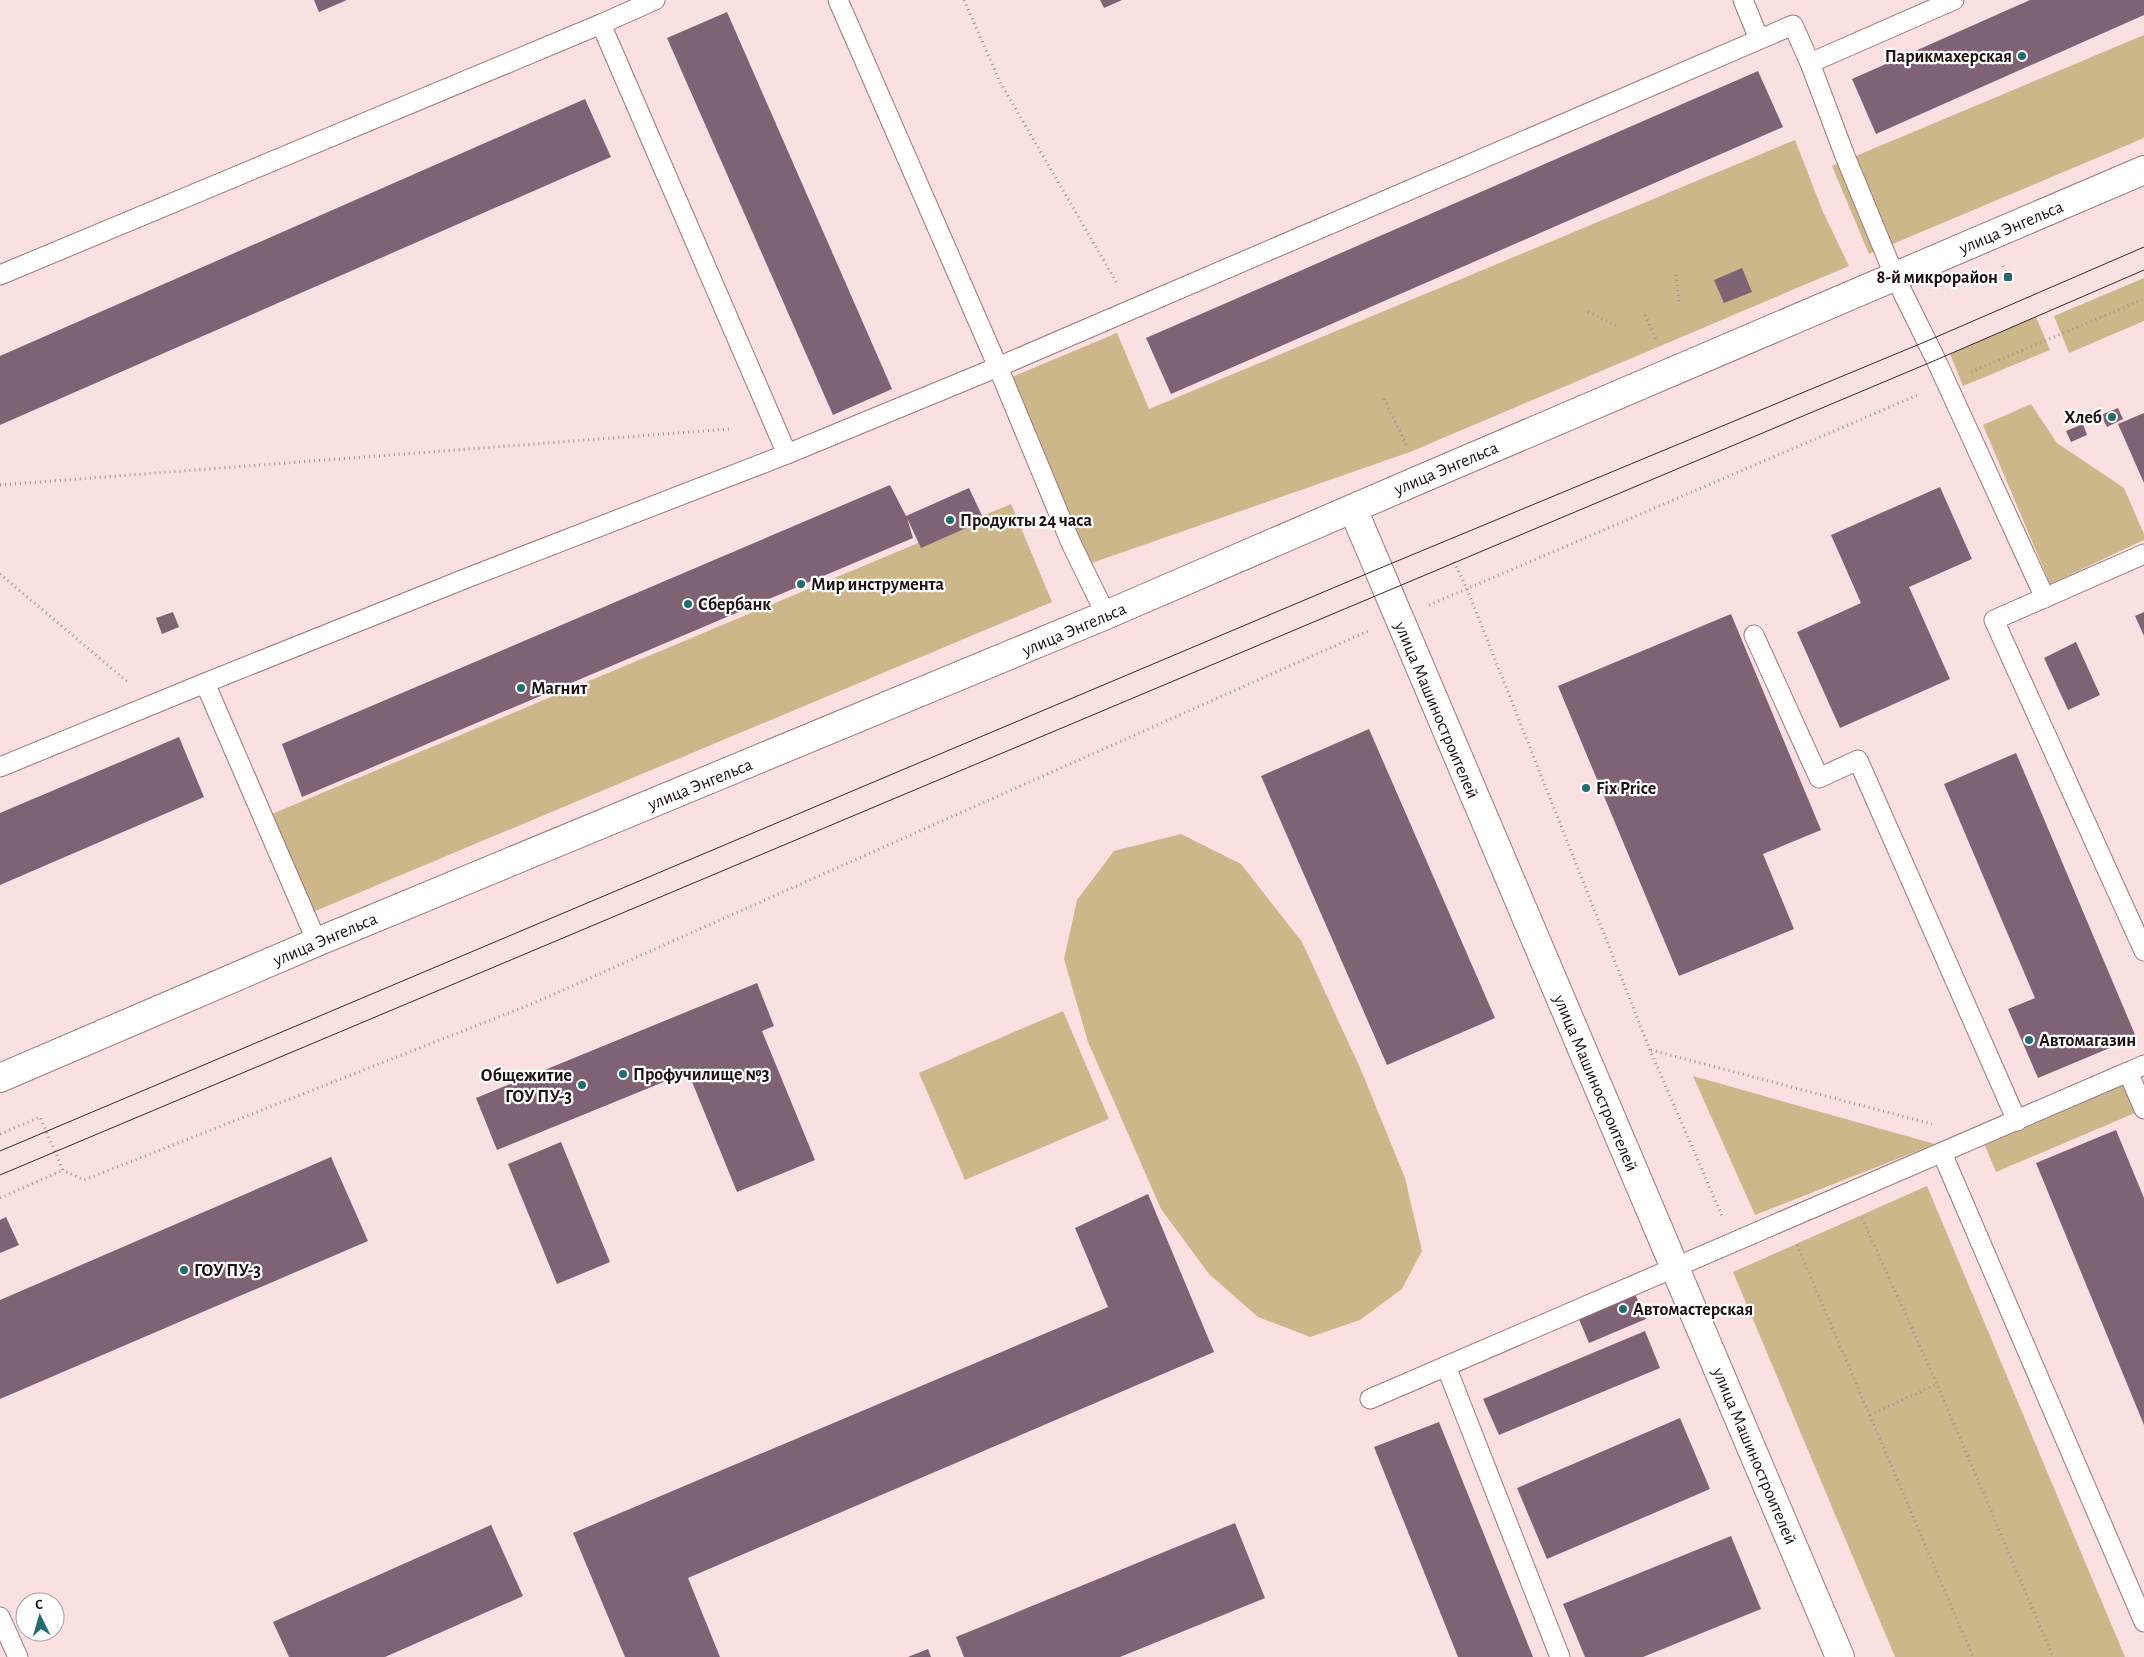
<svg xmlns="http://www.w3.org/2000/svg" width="2144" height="1657" font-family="'Alegreya Sans',sans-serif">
<rect width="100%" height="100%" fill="#fae0e1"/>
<!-- green -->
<g fill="#ccb78b">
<path d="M2144 35V138L1869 254 1832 166Z"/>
<path d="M1795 140 1823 212 1849 266 1410 452 1086 565 1012 377 1117 333 1149 409Z"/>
<path d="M2144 278V321L2069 353 2054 316Z"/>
<path d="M2036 317 2050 350 1963 386 1950 354Z"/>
<path d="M2031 404 2057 443 2124 488 2144 534V540L2050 584 1983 425Z"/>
<path d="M1011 504 1052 602 313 912 272 814Z"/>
<path d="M1181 834 1241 864 1302 942 1361 1070 1405 1178 1422 1251 1402 1289 1360 1320 1310 1337 1258 1317 1209 1274 1161 1209 1088 1042 1064 959 1077 900 1114 851Z"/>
<path d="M1063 1011 1109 1119 965 1180 919 1073Z"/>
<path d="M1693 1076 1935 1144 1755 1215Z"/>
<path d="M2121 1082 2135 1113 1996 1172 1983 1141Z"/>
<path d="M1927 1186 2125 1657H1895L1733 1272Z"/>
</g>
<!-- building -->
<g fill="#806275">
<path d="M314 0H347L319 12Z"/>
<path d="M1100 0H1122L1104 8Z"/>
<path d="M2030 0H2144V15L1876 134 1852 79Z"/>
<path d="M727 12 892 389 833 415 667 38Z"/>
<path d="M1758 71 1783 127 1171 394 1146 338Z"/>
<path d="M585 99 611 157 0 425V356Z"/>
<path d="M1742 268 1752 292 1724 303 1714 280Z"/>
<path d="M2118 408 2123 419 2107 427 2101 415Z"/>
<path d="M2144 413V483L2118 424Z"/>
<path d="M2083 424 2087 435 2071 442 2066 431Z"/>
<path d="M890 485 906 516 969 488 984 520 921 548 907 518 913 538 302 797 282 744Z"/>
<path d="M1940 487 1972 559 1909 587 1950 679 1840 728 1797 632 1861 603 1831 535Z"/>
<path d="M173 612 179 627 162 634 156 618Z"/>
<path d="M2144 612V636L2135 616Z"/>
<path d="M1731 614 1821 830 1763 854 1794 929 1679 976 1558 686Z"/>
<path d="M2076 642 2100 695 2068 710 2044 658Z"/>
<path d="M1369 729 1495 1018 1387 1065 1261 776Z"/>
<path d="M179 737 204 797 0 885V813Z"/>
<path d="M2016 753 2136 1037 2038 1078 2008 1009 2035 998 1944 784Z"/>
<path d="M757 983 774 1026 762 1031 815 1160 737 1192 688 1072 497 1150 476 1098Z"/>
<path d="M2116 1130 2144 1198V1425L2036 1163Z"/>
<path d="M561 1142 610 1262 557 1284 508 1164Z"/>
<path d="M331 1157 368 1241 0 1399V1300Z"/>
<path d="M1148 1194 1214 1352 688 1578 720 1657H625L573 1533 1108 1307 1075 1228Z"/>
<path d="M6 1217 19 1245 0 1253V1220Z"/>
<path d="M1635 1294 1646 1319 1589 1343 1578 1317Z"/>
<path d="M1645 1331 1660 1368 1499 1435 1483 1399Z"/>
<path d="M1680 1418 1710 1489 1547 1559 1517 1488Z"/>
<path d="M1439 1422 1533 1657H1458L1374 1447Z"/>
<path d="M1235 1523 1265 1598 1120 1657H964L956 1637Z"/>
<path d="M491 1525 523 1596 385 1657H289L273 1622Z"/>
<path d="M1731 1536 1761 1609 1643 1657H1585L1563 1604Z"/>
<path d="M928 1649 931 1657H908Z"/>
</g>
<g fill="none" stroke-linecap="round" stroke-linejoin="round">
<!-- service casing -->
<g stroke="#9d7779" stroke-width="21">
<g id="service">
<path d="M838 0 998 367 1793 25 1810 63 1954 0"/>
<path d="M1743 0 1759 39"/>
<path d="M601 24 655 0"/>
<path d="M1810 63 1845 156 1895 277 1936 360 2045 598"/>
<path d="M0 275 601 24 787 454 998 367 1071 543 1106 615"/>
<path d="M2144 554 1994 620 2144 951"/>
<path d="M1754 635 1819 778 1858 760 2017 1121"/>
<path d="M205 683 467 578 787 454"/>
<path d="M0 767 205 683 317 942"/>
<path d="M2144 1065 2128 1072 2144 1109"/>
<path d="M1942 1153 2144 1622"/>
<path d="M1446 1366 1560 1657"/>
<path d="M1370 1399 2128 1072"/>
<path d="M0 1617 18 1657"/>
</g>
</g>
<!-- minor casing -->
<g stroke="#9d7779" stroke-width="30">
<path id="minor" d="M1353 509 1840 1657"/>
</g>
<!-- secondary casing -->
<g stroke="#9d7779" stroke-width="30">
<path id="secondary" d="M0 1078 317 942 1106 615 1421 479 2144 170"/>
</g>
<!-- path -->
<g stroke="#a28d8e" stroke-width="3" stroke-dasharray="1 4" stroke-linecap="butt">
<path d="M964 0 1000 82 1118 285"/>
<path d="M2003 266 2008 277"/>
<path d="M1676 275 1679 301"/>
<path d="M1588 312 1617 326"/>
<path d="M1645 315 1657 342"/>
<path d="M1971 372 2144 299"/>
<path d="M1384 399 1408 448"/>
<path d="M0 485 729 429"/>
<path d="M1454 562 1467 589 1650 1050 1722 1216"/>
<path d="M0 574 129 683"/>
<path d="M1429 605 1920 394"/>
<path d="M1651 1050 1932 1124"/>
<path d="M0 1134 40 1117 63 1170 84 1180 534 1003 1368 631"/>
<path d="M0 1198 63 1170"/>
<path d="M1862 1218 1937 1384 2053 1657"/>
<path d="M1797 1245 1973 1657"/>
<path d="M1870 1415 1937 1384"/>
</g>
<!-- service -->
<use href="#service" stroke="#fff" stroke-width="19"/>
<!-- minor -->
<use href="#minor" stroke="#fff" stroke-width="28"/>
<!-- secondary -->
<use href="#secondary" stroke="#fff" stroke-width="28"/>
<!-- tram -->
<g stroke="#38292a" stroke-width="1">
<path d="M0 1151 1378 569 1927 341 2144 247"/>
<path d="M0 1175 1936 360 2144 270"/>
</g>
</g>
<!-- markers -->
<g fill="#206c72" stroke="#fff" stroke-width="2">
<circle cx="2022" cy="56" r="5"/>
<rect x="2003" y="272" width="10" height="10" rx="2.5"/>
<circle cx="2112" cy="417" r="5"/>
<circle cx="950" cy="520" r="5"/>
<circle cx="801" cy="584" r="5"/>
<circle cx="688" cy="604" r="5"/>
<circle cx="521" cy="688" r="5"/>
<circle cx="1586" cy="788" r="5"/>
<circle cx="2029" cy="1040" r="5"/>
<circle cx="623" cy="1074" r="5"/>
<circle cx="582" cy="1085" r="5"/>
<circle cx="184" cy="1270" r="5"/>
<circle cx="1623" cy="1309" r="5"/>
</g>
<g text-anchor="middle" stroke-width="4.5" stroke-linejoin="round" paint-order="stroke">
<!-- poi labels -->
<g font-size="18" font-weight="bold" fill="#1f1112" stroke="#fff" text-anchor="start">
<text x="2012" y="62" text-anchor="end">Парикмахерская</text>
<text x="1998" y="283" text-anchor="end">8-й микрорайон</text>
<text x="2102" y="423" text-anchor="end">Хлеб</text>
<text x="960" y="526">Продукты 24 часа</text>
<text x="811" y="590">Мир инструмента</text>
<text x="698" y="610">Сбербанк</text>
<text x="531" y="694">Магнит</text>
<text x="1596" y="794">Fix Price</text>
<text x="2039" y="1046">Автомагазин</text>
<text x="633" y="1080">Профучилище №3</text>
<text x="572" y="1081" text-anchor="end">Общежитие<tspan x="572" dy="21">ГОУ ПУ-3</tspan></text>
<text x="194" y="1276">ГОУ ПУ-3</text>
<text x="1633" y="1315">Автомастерская</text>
</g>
<!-- street labels -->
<g font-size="18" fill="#1f1112" stroke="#fff">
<text transform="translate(2011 227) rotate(-23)" y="6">улица Энгельса</text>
<text transform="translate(1446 468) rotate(-23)" y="6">улица Энгельса</text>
<text transform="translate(1074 629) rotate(-23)" y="6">улица Энгельса</text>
<text transform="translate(1437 710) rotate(67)" y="6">улица Машиностроителей</text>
<text transform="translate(700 784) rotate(-22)" y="6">улица Энгельса</text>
<text transform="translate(325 939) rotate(-23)" y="6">улица Энгельса</text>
<text transform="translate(1596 1083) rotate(67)" y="6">улица Машиностроителей</text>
<text transform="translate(1755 1456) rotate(67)" y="6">улица Машиностроителей</text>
</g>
</g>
<!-- north arrow -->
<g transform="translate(40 1617) rotate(355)"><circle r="24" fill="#ffffff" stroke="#a5a0a0"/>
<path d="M0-4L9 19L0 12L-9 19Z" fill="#206c72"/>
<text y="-8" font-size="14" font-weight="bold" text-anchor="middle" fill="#1f1112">С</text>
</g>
</svg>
